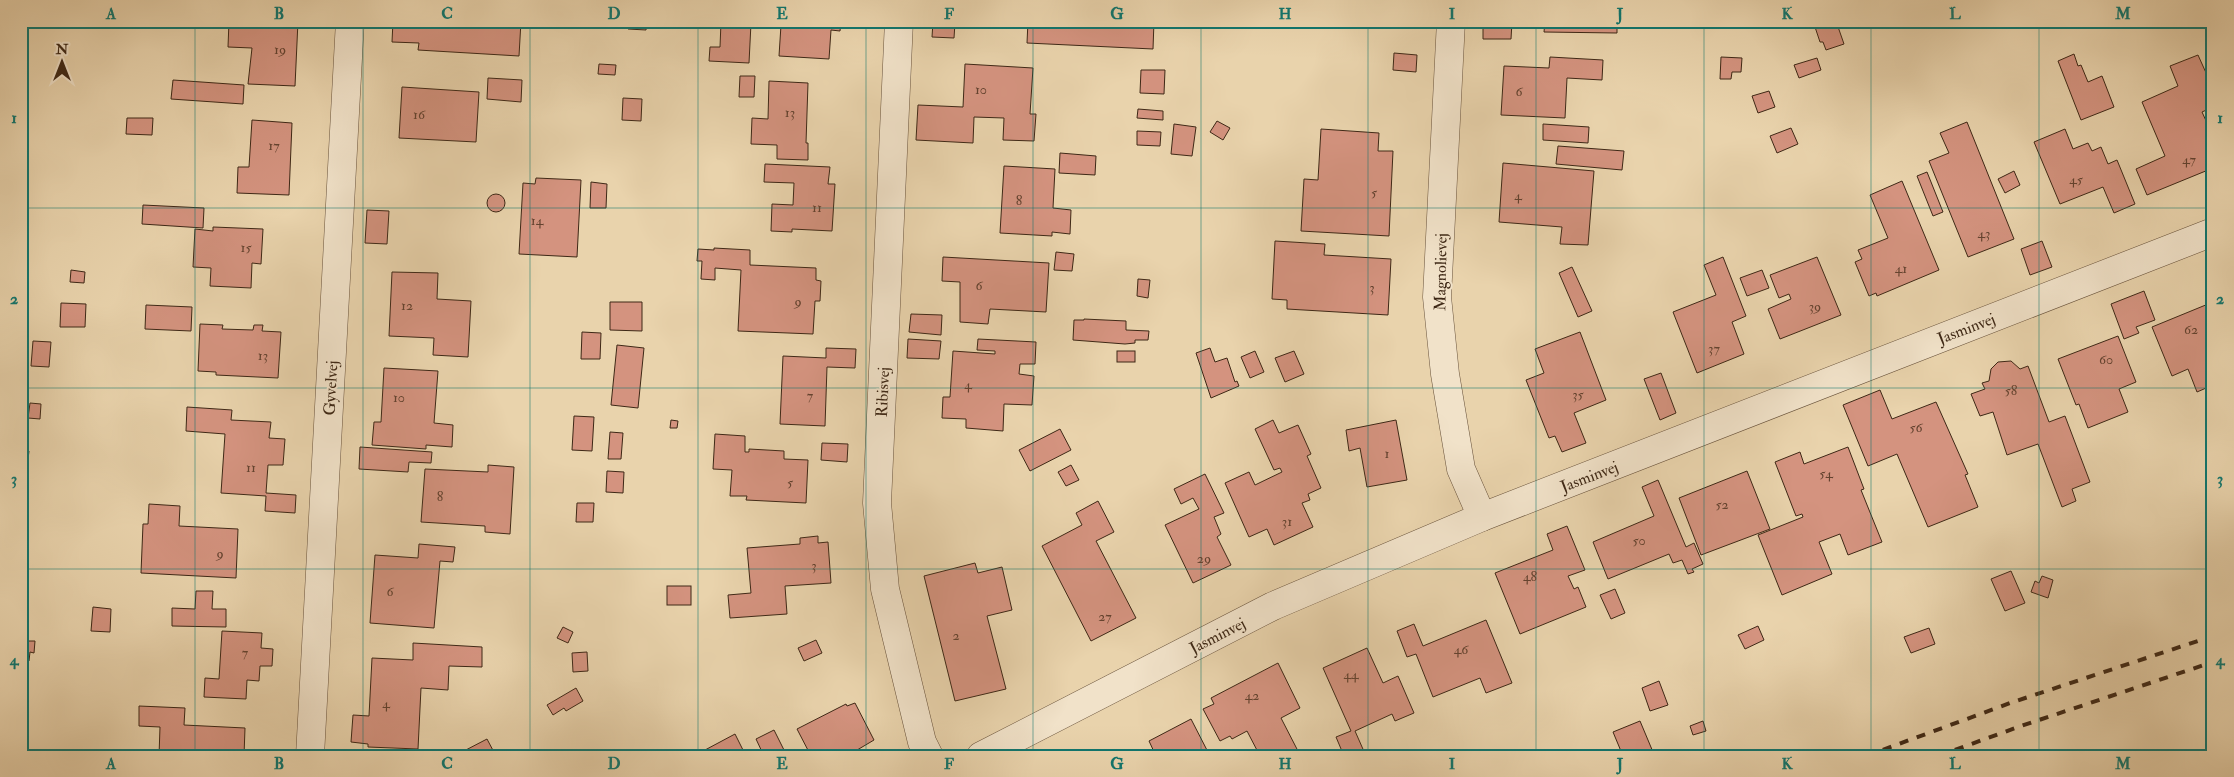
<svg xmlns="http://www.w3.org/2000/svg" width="2234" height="777" font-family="'IM FELL Double Pica',serif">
<rect width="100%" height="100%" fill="#e9d3ac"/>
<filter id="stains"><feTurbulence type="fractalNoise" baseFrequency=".004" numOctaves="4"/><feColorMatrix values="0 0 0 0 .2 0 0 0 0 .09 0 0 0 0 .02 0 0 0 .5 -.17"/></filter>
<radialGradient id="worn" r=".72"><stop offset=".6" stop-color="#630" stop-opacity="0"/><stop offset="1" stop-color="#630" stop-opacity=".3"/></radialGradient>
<!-- building -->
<g fill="#d4937f" stroke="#3e2816">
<path d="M229 21H298L295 86 248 84 252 48 228 47Z"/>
<path d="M393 21H521L519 56 418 50 419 43 392 42Z"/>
<path d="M628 21H647L646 30 628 29Z"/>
<path d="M766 21H841L840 31 831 30 829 59 779 56 781 25 766 24Z"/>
<path d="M1028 21H1154L1153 49 1027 43Z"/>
<path d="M1343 21H1372V22Z"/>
<path d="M1545 21H1617V33L1544 32Z"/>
<path d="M1813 21H1836L1844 44 1826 50 1823 42H1820Z"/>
<path d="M721 22 751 23 749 63 709 61 710 47H720Z"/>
<path d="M933 22 955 23 954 38 932 37Z"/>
<path d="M1483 22H1512L1511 39H1483Z"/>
<path d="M1394 53 1417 55 1416 72 1393 70Z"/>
<path d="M2074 54 2078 66 2081 65 2088 82 2102 76 2114 107 2081 120 2058 61Z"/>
<path d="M2198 55 2207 75 2210 73 2213 80V107L2202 112 2213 136V141L2206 144 2213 160V168L2147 195 2136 169 2165 156 2142 102 2178 86 2170 66Z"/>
<path d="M1550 57 1603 60 1602 80 1567 78 1565 118 1501 115 1504 66 1549 68Z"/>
<path d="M1721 57 1742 58 1741 72H1732L1731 79H1720Z"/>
<path d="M1817 58 1821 70 1799 78 1794 65Z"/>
<path d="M599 64 616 65 615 75 598 74Z"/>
<path d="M965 64 1033 68 1030 114H1036L1034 141 1003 140 1004 118 974 117 973 143 916 140 918 105 963 107Z"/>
<path d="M1141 70H1165L1164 94 1140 93Z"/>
<path d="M740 76H755L754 97H739Z"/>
<path d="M488 78 522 80 521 102 487 99Z"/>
<path d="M173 80 244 85 243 104 171 99Z"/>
<path d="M769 81 808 83 806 143H808V160L777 159V145L751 144 752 118 768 119Z"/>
<path d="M402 87 479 92 476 142 399 138Z"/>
<path d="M1769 91 1775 107 1758 113 1752 96Z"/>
<path d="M623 98 642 99 641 121 622 120Z"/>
<path d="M1138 109 1163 111V120L1137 118Z"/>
<path d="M127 118H153L152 135 126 134Z"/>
<path d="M252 120 292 123 289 195 237 193 238 167H249Z"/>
<path d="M1217 121 1230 128 1223 140 1210 132Z"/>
<path d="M1967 122 2014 239 1968 257 1929 161 1949 153 1940 133Z"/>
<path d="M1174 124 1196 127 1192 156 1171 154Z"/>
<path d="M1543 124 1589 127 1588 143 1543 140Z"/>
<path d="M1791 128 1798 144 1777 153 1770 136Z"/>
<path d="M1321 129 1379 133 1378 151H1393L1389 236 1301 231 1304 179 1318 180Z"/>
<path d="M2065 129 2073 149 2088 143 2092 151 2101 147 2108 164 2117 160 2135 204 2114 213 2103 187 2060 204 2034 142Z"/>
<path d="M1137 131 1161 132 1160 146 1137 145Z"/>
<path d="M1558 146 1624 151 1622 170 1556 164Z"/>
<path d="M1060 153 1096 156 1095 175 1059 173Z"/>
<path d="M1503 163 1594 171 1588 245 1560 244 1562 227 1499 222Z"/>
<path d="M765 164 830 167 828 184H835L832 231 792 229V232L771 231 772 204 793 205 794 183 764 182Z"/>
<path d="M1004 166 1055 169 1053 208 1071 210 1070 234 1052 232V236L1000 233Z"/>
<path d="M2014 171 2020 185 2005 193 1998 179Z"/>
<path d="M1927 172 1943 212 1933 216 1917 176Z"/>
<path d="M536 178 581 180 577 257 519 254 523 183 535 184Z"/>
<path d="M1902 181 1939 270 1877 296 1876 293 1869 296 1855 262 1862 259 1858 250 1888 238 1870 195Z"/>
<path d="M591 182 607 184 606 208H590Z"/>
<circle cx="496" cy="203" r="9"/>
<path d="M143 205 204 208 203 228 142 224Z"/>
<path d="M367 210 389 211 387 244 365 243Z"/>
<path d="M213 227 263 229 261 264 252 263 251 288 210 286 211 268 193 267 195 229 213 231Z"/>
<path d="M1275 241 1325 244 1324 255 1391 259 1388 315 1287 309V300L1272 299Z"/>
<path d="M2042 241 2052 267 2030 275 2021 249Z"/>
<path d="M714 248 750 250V265L816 268V280L821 281 820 301H815L813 334 738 331 741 270 715 268V280L701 279 702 261H697L698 249 714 250Z"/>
<path d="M1056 252 1074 254 1072 271 1054 270Z"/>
<path d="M943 257 1049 263 1046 312 990 309 988 324 960 322V282L942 281Z"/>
<path d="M1723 257 1746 316 1732 322 1744 354 1697 373 1673 312 1716 295 1704 265Z"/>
<path d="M1817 257 1841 315 1780 339 1768 309 1791 299 1789 294 1779 298 1770 275Z"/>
<path d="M1572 267 1592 311 1578 317 1559 273Z"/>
<path d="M71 270 85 272 84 283 70 282Z"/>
<path d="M1762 270 1769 288 1747 296 1740 278Z"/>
<path d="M392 272 438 273 437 299 471 301 468 357 433 355 434 338 389 336Z"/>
<path d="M1138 279 1150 280 1148 298 1137 296Z"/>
<path d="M2144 291 2155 320 2136 327 2139 333 2124 339 2111 304Z"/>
<path d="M610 302H642V331L610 330Z"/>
<path d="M2213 302V385L2197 392 2188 369 2172 376 2152 327Z"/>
<path d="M61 303 86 304 85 327H60Z"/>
<path d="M146 305 192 307 191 331 145 329Z"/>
<path d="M911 314 942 315 941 335 909 332Z"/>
<path d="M1084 319 1126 321V330L1149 331 1148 340H1135V343L1125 344 1073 340 1074 320H1084Z"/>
<path d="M200 324 223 325 222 329 253 330 254 325H263L262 331 281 332 278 378 216 375V372L198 371Z"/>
<path d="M582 332 601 333 600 359H581Z"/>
<path d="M1580 332 1606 400 1574 413 1586 443 1562 452 1555 436 1549 438 1526 380 1544 373 1535 349Z"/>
<path d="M2118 336 2136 382 2119 389 2128 412 2088 428 2079 404 2076 405 2058 359Z"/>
<path d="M908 339 941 341 939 359 907 358Z"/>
<path d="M978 339 1036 342 1035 364H1020L1019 374 1034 376 1032 405 1004 404 1003 431 966 428V419L942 418 943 397H950L953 351 995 354V351L977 350Z"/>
<path d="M33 341 51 342 49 367 31 366Z"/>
<path d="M617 345 644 348 638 408 611 405Z"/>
<path d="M826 348 856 349 855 368 827 367 825 426 780 424 783 356 826 358Z"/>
<path d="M1210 348 1215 362 1227 358 1235 382 1237 381 1239 386 1211 398 1196 353Z"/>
<rect x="1117" y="351" width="18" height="11"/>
<path d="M1255 351 1264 372 1250 378 1241 357Z"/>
<path d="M1294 351 1304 374 1285 382 1275 358Z"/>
<path d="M2011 361 2020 369 2028 366 2049 422 2065 416 2090 482 2072 489 2076 501 2062 507 2038 444 2007 455 1993 412 1980 416 1971 394 1985 389 1982 383 1989 381 1991 369 1998 362Z"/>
<path d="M384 368 438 371 434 423 453 425 452 447 426 445V449L372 445 374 422H381Z"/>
<path d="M1661 373 1676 413 1660 420 1644 379Z"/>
<path d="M1880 390 1892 419 1936 402 1968 474 1965 475 1978 507 1928 527 1897 454 1868 466 1843 405Z"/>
<path d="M30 403 41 404 40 419 28 418Z"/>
<path d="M187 407 232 410 231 420 271 422 269 438 285 439 283 465H268L266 493 296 495 295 513 265 511 266 496 221 493 225 434 186 431Z"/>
<path d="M574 416 594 417 592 451 572 450Z"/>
<path d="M671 420 678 421 677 428H670Z"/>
<path d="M1273 420 1279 433 1298 425 1311 454 1307 456 1321 488 1308 494 1310 500 1302 503 1313 527 1274 545 1267 529 1249 537 1225 483 1249 472 1255 485 1282 472 1280 468 1274 470 1255 429Z"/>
<path d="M1396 420 1407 480 1367 487 1360 448 1349 451 1346 430Z"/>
<path d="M1060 429 1071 450 1030 471 1019 450Z"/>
<path d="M610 432 623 433 621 459H608Z"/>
<path d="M715 434 745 436V452H749V449L784 451V459L808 460 806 503 746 500 747 496H730L732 470 713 469Z"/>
<path d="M822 443 848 444 847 462 821 460Z"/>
<path d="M360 447 432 452 431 463 409 462 408 472 359 469Z"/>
<path d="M1848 447 1864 489 1861 490 1882 542 1848 555 1840 534 1819 542 1832 574 1782 595 1758 535 1803 517 1802 514 1796 516 1775 462 1800 452 1804 464Z"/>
<path d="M21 450 29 451 27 467 21 466Z"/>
<path d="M488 465 514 467 510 534 485 532V526L421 522 425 469 488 472Z"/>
<path d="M1071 465 1079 480 1066 486 1058 472Z"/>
<path d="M607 471 624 472 623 493 606 492Z"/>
<path d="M1747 471 1770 529 1701 555 1679 498Z"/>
<path d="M1205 474 1224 513 1214 517 1221 534 1217 537 1231 565 1193 583 1165 525 1199 509 1193 498 1181 504 1174 489Z"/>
<path d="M1658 480 1686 547 1694 543 1703 564 1692 569 1694 572 1688 574 1682 560 1673 563 1669 554 1608 579 1593 542 1654 516 1642 487Z"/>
<path d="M1098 501 1114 532 1096 541 1136 618 1091 641 1042 546 1082 525 1076 513Z"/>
<path d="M577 503H594L593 522H576Z"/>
<path d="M149 504 180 506 179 526 238 529 236 578 141 573 143 524H148Z"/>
<path d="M1567 526 1585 570 1568 576 1574 589 1578 587 1586 607 1520 634 1495 573 1553 550 1547 534Z"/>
<path d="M818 536V543L828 542 831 583 785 586 787 614 730 618 728 595 751 593 747 548 800 544V538Z"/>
<path d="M419 544 455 547 453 562 440 561 434 628 370 623 375 555 418 558Z"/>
<path d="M975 563 978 573 1002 567 1012 610 987 616 1006 689 955 701 924 576Z"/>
<path d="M2011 571 2025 603 2005 611 1991 579Z"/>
<path d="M2042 576 2053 580 2048 598 2031 592 2035 581 2039 583Z"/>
<rect x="667" y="586" width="24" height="19"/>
<path d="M1615 589 1625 613 1611 619 1600 595Z"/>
<path d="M196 591H213L212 609H226V627L172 626V608L195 609Z"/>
<path d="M93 607 111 609 110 632 91 631Z"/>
<path d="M1486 620 1512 683 1486 693 1480 678 1433 697 1416 654 1407 657 1397 631 1414 624 1423 646Z"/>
<path d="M1758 626 1764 640 1745 649 1738 635Z"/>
<path d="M563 627 573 632 568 643 557 638Z"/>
<path d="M1929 628 1935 644 1911 653 1904 637Z"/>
<path d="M222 631 262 633 261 648 273 649 272 666H260L259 681 247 680 246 699 204 697 205 678 219 679Z"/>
<path d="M816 640 822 653 804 661 798 648Z"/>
<path d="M21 641H35L34 653 30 652 29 661 21 660Z"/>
<path d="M413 643 482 647V667L449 666 448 690 421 688 418 749 368 747V744L351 742 353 715 369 716 372 658 413 660Z"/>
<path d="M1367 648 1383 683 1398 676 1414 713 1395 721 1392 714 1355 731 1366 756H1344L1336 737 1351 731 1323 668Z"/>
<path d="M587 652 588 671 573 672 572 653Z"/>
<path d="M1278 663 1300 708 1281 718 1299 753 1294 756H1260L1247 731 1232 739 1230 736 1220 741 1203 709 1214 704 1211 698Z"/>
<path d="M1659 681 1668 705 1650 711 1642 688Z"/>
<path d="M21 684 25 685 23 698H21Z"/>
<path d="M576 688 583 701 566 711 564 708 553 715 547 705Z"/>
<path d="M855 703 874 740 847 756H811L797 729 846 704 847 706Z"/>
<path d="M139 706 185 708 184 725 245 728 244 756H159L160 727 139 726Z"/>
<path d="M1191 719 1210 756H1156L1149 741Z"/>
<path d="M1640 721 1653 752 1644 756H1623L1613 732Z"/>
<path d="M1703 721 1706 731 1693 735 1690 726Z"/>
<path d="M774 730 787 756H764L756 739Z"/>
<path d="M735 734 746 756H708L705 750Z"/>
<path d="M487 739 496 756H464L462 752Z"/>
<rect x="21" y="748" width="6" height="8"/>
<path d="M665 750 668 756H655Z"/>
</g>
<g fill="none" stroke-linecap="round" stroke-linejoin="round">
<!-- minor casing -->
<g stroke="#69533c" stroke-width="29">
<g id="minor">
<path d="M899 21 877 503 885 589 922 742 929 756"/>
<path d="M1451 21 1437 297 1445 374 1461 469 1482 517"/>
<path d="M310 756 350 21"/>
<path d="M981 756 1273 606 1482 517 2213 232"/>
</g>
</g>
<!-- minor -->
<use href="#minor" stroke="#f1e2c9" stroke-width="28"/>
<!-- rail -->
<g stroke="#3e2816" stroke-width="4" stroke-dasharray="9 9" stroke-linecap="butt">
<path d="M1866 756 2013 702 2213 636"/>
<path d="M1938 756 2021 726 2213 662"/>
</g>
</g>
<!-- grid -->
<path fill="none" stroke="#0f766e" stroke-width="1" stroke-opacity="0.55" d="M195 21V756M363 21V756M530 21V756M698 21V756M866 21V756M1033 21V756M1201 21V756M1368 21V756M1536 21V756M1704 21V756M1871 21V756M2039 21V756M21 208H2213M21 388H2213M21 569H2213"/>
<g text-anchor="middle" stroke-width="4" stroke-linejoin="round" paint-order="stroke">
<!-- number labels -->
<g font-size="14" fill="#644330">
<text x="280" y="54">19</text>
<text x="981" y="94">10</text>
<text x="1519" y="96">6</text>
<text x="790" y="117">13</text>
<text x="419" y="119">16</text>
<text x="274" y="150">17</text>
<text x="2189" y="164">47</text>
<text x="2076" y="184">45</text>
<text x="1374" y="197">5</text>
<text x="1518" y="200">4</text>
<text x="1019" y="205">8</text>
<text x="817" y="212">11</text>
<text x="537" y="225">14</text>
<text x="1984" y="238">43</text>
<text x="246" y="252">15</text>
<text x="1901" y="273">41</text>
<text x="979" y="290">6</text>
<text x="1372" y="292">3</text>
<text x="798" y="306">9</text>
<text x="407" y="310">12</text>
<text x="1815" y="311">39</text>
<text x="2191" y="334">62</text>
<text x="1714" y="353">37</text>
<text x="263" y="360">13</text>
<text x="2106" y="364">60</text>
<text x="968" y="389">4</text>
<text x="2011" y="395">58</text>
<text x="1578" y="399">35</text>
<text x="810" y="400">7</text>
<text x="399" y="402">10</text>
<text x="1916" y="432">56</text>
<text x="1387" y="458">1</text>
<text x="251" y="472">11</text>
<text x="1826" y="478">54</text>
<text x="790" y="487">5</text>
<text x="440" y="501">8</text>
<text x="1722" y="509">52</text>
<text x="1287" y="526">31</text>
<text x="1639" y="545">50</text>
<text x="220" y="558">9</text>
<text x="1204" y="563">29</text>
<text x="814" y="570">3</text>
<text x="1530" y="581">48</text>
<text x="390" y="596">6</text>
<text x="1105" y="621">27</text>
<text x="956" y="640">2</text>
<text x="1461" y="654">46</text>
<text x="245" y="657">7</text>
<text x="1351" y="679">44</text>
<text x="1252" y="700">42</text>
<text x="386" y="708">4</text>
</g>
<!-- street labels -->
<g font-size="16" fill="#3e2816" stroke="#f1e2c9">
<text transform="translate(1440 272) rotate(-89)" y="6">Magnolievej</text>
<text transform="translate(1966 328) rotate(-21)" y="6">Jasminvej</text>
<text transform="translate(330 388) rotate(-87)" y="6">Gyvelvej</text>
<text transform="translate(882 392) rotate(-87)" y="6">Ribisvej</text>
<text transform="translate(1589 476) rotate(-21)" y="6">Jasminvej</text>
<text transform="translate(1217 635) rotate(-27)" y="6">Jasminvej</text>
</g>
</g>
<!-- margin -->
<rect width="2234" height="777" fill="none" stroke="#e9d3ac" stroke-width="55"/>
<!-- north arrow -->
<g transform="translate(62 62)" stroke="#f1e2c9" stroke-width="4" paint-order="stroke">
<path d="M0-4L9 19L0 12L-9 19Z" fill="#3e2816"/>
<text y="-8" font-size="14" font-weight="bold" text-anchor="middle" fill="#3e2816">N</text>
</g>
<rect x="28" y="28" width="2178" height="722" fill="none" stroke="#0f766e" stroke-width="2"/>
<g font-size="16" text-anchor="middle" font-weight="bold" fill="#0f766e">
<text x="111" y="19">A</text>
<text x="279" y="19">B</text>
<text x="447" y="19">C</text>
<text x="614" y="19">D</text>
<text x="782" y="19">E</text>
<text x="949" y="19">F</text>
<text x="1117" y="19">G</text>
<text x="1285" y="19">H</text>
<text x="1452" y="19">I</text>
<text x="1620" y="19">J</text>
<text x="1787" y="19">K</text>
<text x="1955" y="19">L</text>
<text x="2123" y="19">M</text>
<text x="14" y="123">1</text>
<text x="2220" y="123">1</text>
<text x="14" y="304">2</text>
<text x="2220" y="304">2</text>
<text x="14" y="484">3</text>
<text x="2220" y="484">3</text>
<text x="14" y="665">4</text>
<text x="2220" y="665">4</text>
<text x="111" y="769">A</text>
<text x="279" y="769">B</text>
<text x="447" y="769">C</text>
<text x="614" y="769">D</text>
<text x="782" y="769">E</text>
<text x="949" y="769">F</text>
<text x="1117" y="769">G</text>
<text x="1285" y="769">H</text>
<text x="1452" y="769">I</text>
<text x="1620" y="769">J</text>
<text x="1787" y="769">K</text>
<text x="1955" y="769">L</text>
<text x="2123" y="769">M</text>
</g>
<rect width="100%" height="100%" filter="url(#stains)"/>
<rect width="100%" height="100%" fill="url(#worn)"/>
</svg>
